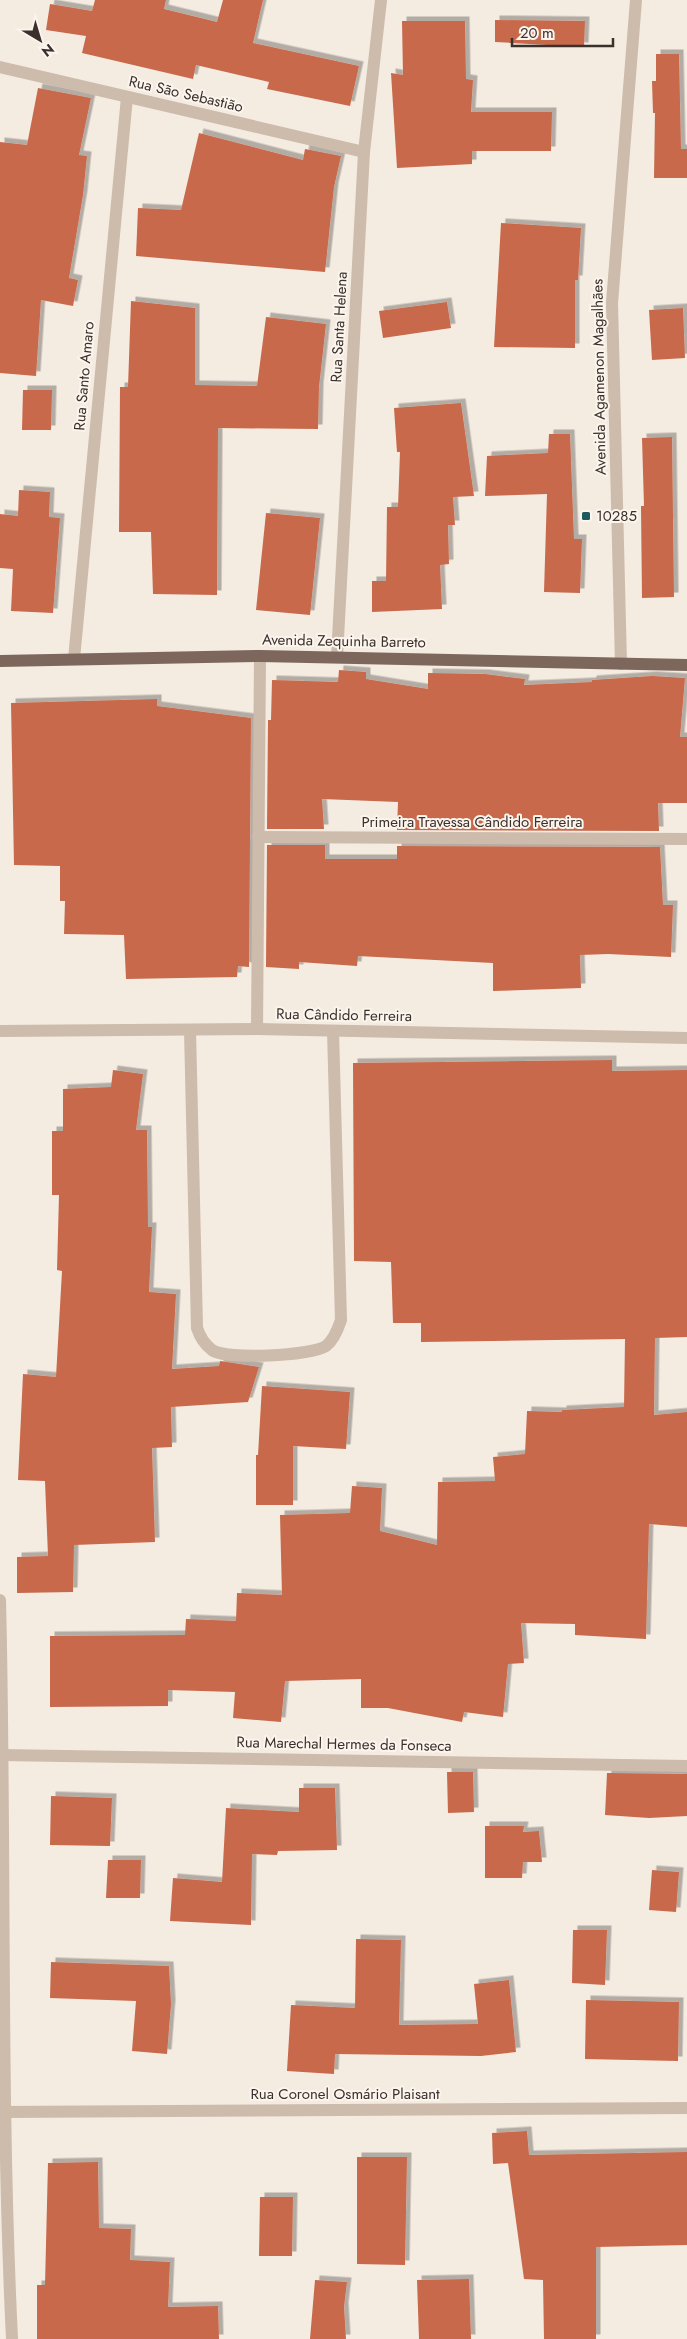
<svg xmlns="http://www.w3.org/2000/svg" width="687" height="2339" font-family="Jost,sans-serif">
<defs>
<filter id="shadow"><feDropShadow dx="4.5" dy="-4.5" stdDeviation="0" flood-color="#0004"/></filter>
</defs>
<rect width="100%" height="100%" fill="#f4ebe1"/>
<!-- building -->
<g fill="#c8694b" filter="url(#shadow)">
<path d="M95 0H166L164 9 217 22 223 0H263L253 43 359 66 350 106 267 89 269 82 196 65 193 79 82 53 86 36 46 30 50 4 92 11Z"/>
<path d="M495 20 585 21 584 47 495 42Z"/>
<path d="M402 21H465L466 79 473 80 471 112H552L551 151H472V164L397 168 391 73 403 75Z"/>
<path d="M656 54H679L681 149H687V178H654L655 113H653L652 81H656Z"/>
<path d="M38 88 91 98 79 155 87 156 83 195 69 278 78 280 73 306 41 300 36 376 0 373V142L27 145Z"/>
<path d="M199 133 303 160 305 149 341 156 334 187 325 272 136 256 138 208 181 210Z"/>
<path d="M501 223 581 228 578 280H575V348L494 347Z"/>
<path d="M131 301 195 308V385L257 386 266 317 326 324 319 387 318 429 218 428 217 595 153 594 151 532H119L120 387H128Z"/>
<path d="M447 302 451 328 383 338 379 311Z"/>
<path d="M683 308 685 358 652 360 649 310Z"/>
<path d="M23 390H52L51 430H22Z"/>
<path d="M461 403 474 496 453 497 455 525H448L449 564 440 565 442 609 372 612V581H386L387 507H398L400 452H397L394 408Z"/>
<path d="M549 434H570L574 539H582L580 593 544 592 547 494 485 496 487 456 548 453Z"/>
<path d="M672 437 674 597 642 598 641 506H644L642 438Z"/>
<path d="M19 490 50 492 49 517 60 518 53 613 11 611 13 569 0 568V514L18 516Z"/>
<path d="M266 513 320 518 310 615 256 610Z"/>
<path d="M339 670 366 672V679L428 689V673L485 674 525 679 524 685 592 682V680L652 676 685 678 680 737H687V803H658L659 831 397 830 398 802 322 799 324 829H267L268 720H271L272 680 338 682Z"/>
<path d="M157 699V706L251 718 249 967 238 966 237 977 126 979 124 935 64 934 65 901H60V866L14 865 11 703Z"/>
<path d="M267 845H325V859H397V846L660 847 663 905H673L671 957 608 954 580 955 581 988 493 991V963L358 956 357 966 299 962V969L266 967Z"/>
<path d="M612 1060V1071L687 1070V1337L655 1338 654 1415 687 1412V1527L649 1524 646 1639 575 1635V1624L521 1623 524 1663 508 1664 503 1717 464 1712 462 1722 388 1708H361V1679L285 1681 281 1722 233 1718 235 1692 168 1690V1706L50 1707V1636L185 1635 186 1619 236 1621 237 1593 282 1595 280 1515 350 1513 352 1486 382 1488 380 1531 437 1545 438 1482 495 1481 493 1457 525 1454 527 1411 562 1412V1410L624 1407 625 1339 421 1342V1323H393L391 1262 354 1261 353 1063Z"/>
<path d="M113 1070 143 1074 136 1130H147L148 1227H152L149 1292 176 1294 172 1369 219 1366 220 1361 259 1367 248 1402 171 1407 172 1447 152 1448 155 1542 74 1545 73 1592 17 1593V1557L48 1556 45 1481 18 1480 23 1374 56 1377 62 1271 57 1270 59 1195H52V1131H63V1089L111 1087Z"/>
<path d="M262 1386 350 1392 346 1449 293 1446V1505H256V1455H258Z"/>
<path d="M447 1772H473L474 1812 448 1813Z"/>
<path d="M607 1773 687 1774V1816L649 1818 605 1815Z"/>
<path d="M299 1788H335L337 1850 278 1851 277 1855 252 1854 251 1925 170 1921 173 1878 222 1882 226 1808 299 1812Z"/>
<path d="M51 1796 112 1798 110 1846 50 1845Z"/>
<path d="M485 1826H524L523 1832 539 1831 542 1862H523L522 1878H485Z"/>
<path d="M108 1860H141L140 1898H106Z"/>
<path d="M652 1870 679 1872 676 1912 649 1910Z"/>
<path d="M573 1930H607L605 1985 572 1983Z"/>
<path d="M356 1939 401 1940 399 2025 478 2024 474 1984 509 1980 516 2052 481 2056 335 2054 334 2074 287 2071 291 2005 355 2008Z"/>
<path d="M51 1962 169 1966 171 2004 167 2054 132 2051 136 2001 50 1998Z"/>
<path d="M586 2000 679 2002 678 2061 585 2059Z"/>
<path d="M527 2131 529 2155 687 2152V2245L596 2247V2339H544L543 2280 524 2279 508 2163 493 2164 492 2133Z"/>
<path d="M357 2157H407L405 2265 357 2264Z"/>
<path d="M98 2162 99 2228 131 2229 130 2260 170 2262 168 2307 218 2306 219 2339H37V2285H45L48 2163Z"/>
<path d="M260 2197H293L292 2256H259Z"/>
<path d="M469 2279 471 2339H419L417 2280Z"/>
<path d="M315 2280 347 2282 344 2307 346 2339H310Z"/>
</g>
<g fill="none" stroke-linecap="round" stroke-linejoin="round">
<!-- minor -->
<g stroke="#cdbbac" stroke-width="12">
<path d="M0 67 364 152"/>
<path d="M337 657 364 152 381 0"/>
<path d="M74 659 127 97"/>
<path d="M621 664 612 303 636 0"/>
<path d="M258 837 687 839"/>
<path d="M257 1029 260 656"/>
<path d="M190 1030 197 1328C200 1337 204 1344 212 1350 226 1360 311 1356 326 1346 334 1340 338 1329 341 1320L333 1031"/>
<path d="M0 1031 257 1029 687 1038"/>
<path d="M0 1600C6 1846 0 2093 12 2339"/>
<path d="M0 1755 687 1766"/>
<path d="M0 2112 687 2108"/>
</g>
<!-- major -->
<path stroke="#7d675c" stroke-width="12" d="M0 661 260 656 687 665"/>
</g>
<!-- markers -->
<rect fill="#1f5a5e" stroke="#fbf5ee" stroke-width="2" x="581" y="511" width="10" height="10" rx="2.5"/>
<g text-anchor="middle" stroke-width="4" stroke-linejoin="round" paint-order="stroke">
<!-- street labels -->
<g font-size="15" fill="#3b302b" stroke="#fbf5ee">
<text transform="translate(186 94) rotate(13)" y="5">Rua São Sebastião</text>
<text transform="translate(339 327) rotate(-87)" y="5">Rua Santa Helena</text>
<text transform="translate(84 376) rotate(-85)" y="5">Rua Santo Amaro</text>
<text transform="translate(599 377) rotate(-91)" y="5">Avenida Agamenon Magalhães</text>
<text transform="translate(344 641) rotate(1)" y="5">Avenida Zequinha Barreto</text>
<text x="472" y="827">Primeira Travessa Cândido Ferreira</text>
<text transform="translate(344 1015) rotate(1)" y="5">Rua Cândido Ferreira</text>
<text transform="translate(344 1744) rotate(1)" y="5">Rua Marechal Hermes da Fonseca</text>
<text x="345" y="2099">Rua Coronel Osmário Plaisant</text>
</g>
<!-- poi labels -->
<g font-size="15" fill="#3b302b" stroke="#fbf5ee" text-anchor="start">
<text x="596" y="521">10285</text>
</g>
</g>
<!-- north arrow -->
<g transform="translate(40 40) rotate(142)" stroke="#fbf5ee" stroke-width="4" paint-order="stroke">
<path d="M0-4L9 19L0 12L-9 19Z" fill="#3b302b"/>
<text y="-8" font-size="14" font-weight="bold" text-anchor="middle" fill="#3b302b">N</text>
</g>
<!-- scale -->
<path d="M512 38v8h101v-8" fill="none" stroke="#3b302b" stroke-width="2.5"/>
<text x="520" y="38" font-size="15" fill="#3b302b" stroke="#fbf5ee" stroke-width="4" paint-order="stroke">20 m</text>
</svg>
